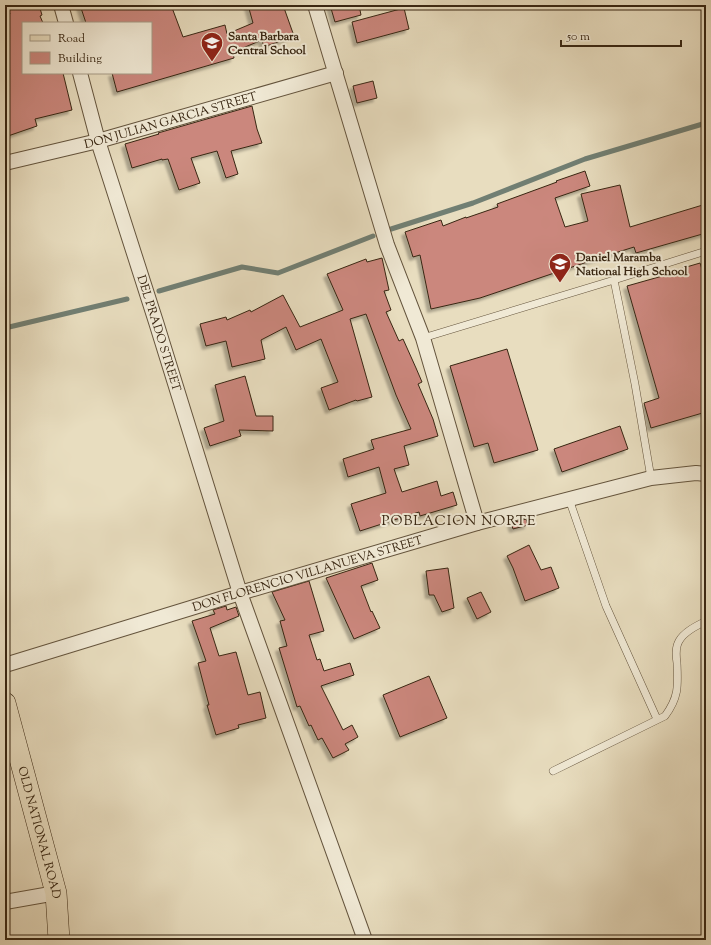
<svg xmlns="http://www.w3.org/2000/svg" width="711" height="945" font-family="'Sorts Mill Goudy',serif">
<defs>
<filter id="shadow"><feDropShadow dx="-3.5" dy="3.5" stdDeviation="1" flood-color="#0004"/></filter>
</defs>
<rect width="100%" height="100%" fill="#e8ddbf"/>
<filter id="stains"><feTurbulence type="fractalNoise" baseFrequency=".005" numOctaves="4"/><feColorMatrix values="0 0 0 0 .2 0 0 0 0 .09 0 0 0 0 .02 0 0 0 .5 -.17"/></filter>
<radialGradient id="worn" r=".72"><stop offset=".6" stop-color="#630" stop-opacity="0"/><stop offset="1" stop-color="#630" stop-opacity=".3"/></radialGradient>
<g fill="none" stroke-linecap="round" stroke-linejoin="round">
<!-- stream -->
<g stroke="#717f73" stroke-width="5">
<path d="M388 230 473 203 585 159 706 123"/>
<path d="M159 291 242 267 278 273 373 236"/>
<path d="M5 328 127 299"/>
</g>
</g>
<!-- building -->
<g fill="#cb877d" stroke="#382612" filter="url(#shadow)">
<path d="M7 5H39L42 15 40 16 43 23H23V73H63L72 110 35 119 37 126 5 137V15L10 14Z"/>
<path d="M80 5H171L183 37 225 25 227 34 253 23 248 5H283L294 36 264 47 262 40 233 52 234 58 117 92 112 73H151V23H86Z"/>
<path d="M330 5H359L361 15 335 22Z"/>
<path d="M404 8 409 29 357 43 352 22Z"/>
<path d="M373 81 377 98 357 103 353 86Z"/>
<path d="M252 106 257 129 262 143 231 151 238 174 226 178 217 151 191 158 200 183 179 190 168 159 162 160V159L132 168 125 144 159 134 158 133Z"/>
<path d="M585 171 590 186 555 198 565 227 588 221 581 194 620 185 630 227 706 204V233L636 253 634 247 593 260 480 298 431 309 420 255 413 257 405 232 441 220 443 226 466 217V218L498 207 497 204 557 182 556 181Z"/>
<path d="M382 258 389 290 384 291 391 310 386 312 399 341 403 339 416 368 422 382 418 384 433 419 438 436 404 446 409 465 394 469 402 492 437 481 441 496 453 492 457 505 420 516 419 512 360 531 351 504 386 493 379 467 348 477 343 459 374 449 371 440 411 429 396 395 366 314 350 319 372 397 357 401 356 400 329 410 321 388 338 382 321 339 296 350 286 327 261 340 265 359 232 367 226 341 206 346 200 324 226 317 227 320 250 310 251 312 283 295 300 327 343 310 327 274 366 259 367 262Z"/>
<path d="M700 263 706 282V412L651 428 644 403 659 398 627 286 673 273V271Z"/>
<path d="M507 349 538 450 494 463 488 443 474 447 450 366Z"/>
<path d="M245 376 256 416H273V431L239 430 241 436 210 446 204 428 224 421 215 385Z"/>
<path d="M620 426 628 449 562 472 554 449Z"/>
<path d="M526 519 528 525 513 529 511 523Z"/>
<path d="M529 545 541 570 551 567 559 588 525 601 513 568 507 556Z"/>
<path d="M372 563 378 580 361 586 371 612 372 611 380 628 354 639 326 578Z"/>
<path d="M448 568 454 608 442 612 434 595H429L426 571Z"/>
<path d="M309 581 324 631 309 635 317 660 320 659 324 671 350 663 354 675 321 686 343 730 352 725 358 737 345 744 349 750 333 758 322 738 318 740 311 725 309 726 300 706 297 707 279 648 287 646 280 621 285 620 272 592Z"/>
<path d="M481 592 491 612 477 619 467 598Z"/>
<path d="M226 606 227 610 236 607 239 616 210 628 219 656 236 652 248 695 260 692 266 718 238 725 239 728 216 735 207 705H209L198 663 206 661 192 621 215 614 213 610Z"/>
<path d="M429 676 447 718 400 737 383 695Z"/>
</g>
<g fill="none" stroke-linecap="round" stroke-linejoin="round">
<!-- lane casing -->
<g stroke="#64543d" stroke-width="8">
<g id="lane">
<path d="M614 280 706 251"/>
<path d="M423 338 614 280 635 384 651 478"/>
<path d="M569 499 606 606 657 719"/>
<path d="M553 771 665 716C679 697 678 686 677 663 676 656 675 648 679 641 684 632 696 626 706 621"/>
</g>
</g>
<!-- street casing -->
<g stroke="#64543d" stroke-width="16">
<g id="street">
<path d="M61 5 66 23"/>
<path d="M315 5 387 245 423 338 477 523"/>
<path id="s1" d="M80 73 98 141 156 322 240 593 365 940"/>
<path id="s2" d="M5 163 98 141 336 73"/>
<path id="s3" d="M5 665 240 593 477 523 651 478 696 473 706 474"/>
<path d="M5 902 56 893"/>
</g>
</g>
<!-- primary casing -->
<g stroke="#382612" stroke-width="22">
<g id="primary">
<path id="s4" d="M5 703 56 893 59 940"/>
</g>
</g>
<!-- lane -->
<use href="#lane" stroke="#f0e9d5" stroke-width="7"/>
<!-- street -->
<use href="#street" stroke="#f0e9d5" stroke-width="14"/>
<!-- primary -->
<use href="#primary" stroke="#e8ddbf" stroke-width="21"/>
</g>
<!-- icons -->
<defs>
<g id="school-pin" transform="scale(1.15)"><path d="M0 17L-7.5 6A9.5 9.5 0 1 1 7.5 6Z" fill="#8f2418" stroke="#f0e9d5"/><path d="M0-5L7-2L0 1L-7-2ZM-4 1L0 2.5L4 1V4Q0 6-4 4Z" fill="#fff"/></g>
</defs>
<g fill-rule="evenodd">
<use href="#school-pin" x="212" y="43"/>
<use href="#school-pin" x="560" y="264"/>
</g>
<g text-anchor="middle" stroke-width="4" stroke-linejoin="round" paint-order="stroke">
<!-- poi labels -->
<g font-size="12" font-weight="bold" fill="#382612" stroke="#f0e9d5" text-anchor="start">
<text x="228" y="40">Santa Barbara<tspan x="228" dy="14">Central School</tspan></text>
<text x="576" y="261">Daniel Maramba<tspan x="576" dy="14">National High School</tspan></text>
</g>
<!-- street labels -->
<g font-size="12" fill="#382612" stroke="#f0e9d5">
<text dy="4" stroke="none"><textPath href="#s2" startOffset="171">DON JULIAN GARCIA STREET</textPath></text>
<text dy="4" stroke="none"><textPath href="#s1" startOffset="272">DEL PRADO STREET</textPath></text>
<text dy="4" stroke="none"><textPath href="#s3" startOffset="316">DON FLORENCIO VILLANUEVA STREET</textPath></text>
<text dy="4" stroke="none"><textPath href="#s4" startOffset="134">OLD NATIONAL ROAD</textPath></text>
</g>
<!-- quarter labels -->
<g font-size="14" letter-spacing="1" fill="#382612" stroke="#f0e9d5">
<text x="459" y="525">POBLACION NORTE</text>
</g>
</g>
<!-- margin -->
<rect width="711" height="945" fill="none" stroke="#e8ddbf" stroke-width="20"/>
<rect x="6" y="6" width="699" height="933" fill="none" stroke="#382612" stroke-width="2"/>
<rect x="10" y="10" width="691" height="925" fill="none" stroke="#382612"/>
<!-- legend -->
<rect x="22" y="22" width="130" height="52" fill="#f0e9d5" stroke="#a69b87"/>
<rect x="30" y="35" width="20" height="6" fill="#e8ddbf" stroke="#a69b87"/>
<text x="58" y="42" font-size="12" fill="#382612">Road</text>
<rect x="30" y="52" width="20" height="12" fill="#cb877d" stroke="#a69b87"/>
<text x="58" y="62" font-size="12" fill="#382612">Building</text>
<!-- scale -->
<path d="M561 40v6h120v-6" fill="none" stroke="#382612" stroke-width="2"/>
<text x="567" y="40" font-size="12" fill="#382612" stroke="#f0e9d5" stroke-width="3" paint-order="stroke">50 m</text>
<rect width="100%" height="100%" filter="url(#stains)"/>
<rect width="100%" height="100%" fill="url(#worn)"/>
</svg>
